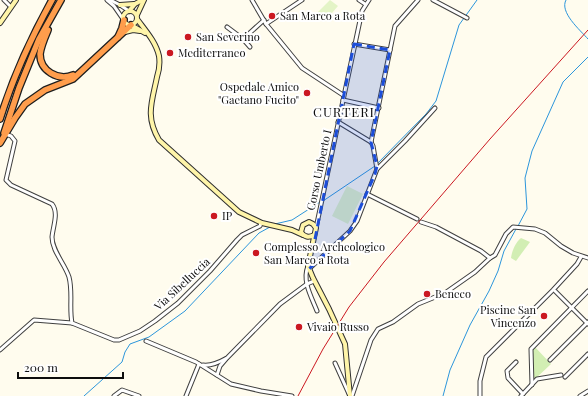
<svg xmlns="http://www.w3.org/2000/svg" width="588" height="396" font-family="'Playfair Display',serif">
<rect width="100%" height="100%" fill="#fffcee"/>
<!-- green -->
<g fill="#d2eeb3">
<path d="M521 238 530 242 516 261 511 258C512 251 515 243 521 238Z"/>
<path d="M535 347 551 364 534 380 532 350Z"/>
</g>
<!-- pitch -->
<g fill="#e4f4c6">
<path d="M330 0 338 6 325 21 317 13Z"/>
<path d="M347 186 363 194 348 224 332 216Z"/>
</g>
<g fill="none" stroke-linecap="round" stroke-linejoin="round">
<!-- stream -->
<g stroke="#2c96db" stroke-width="1">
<path d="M566 0C559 12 580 30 588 39"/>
<path d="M377 164 426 114 436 101 459 25 477 0"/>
<path d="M323 201 375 166"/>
<path d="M275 224 292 220 320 202"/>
<path d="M518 226 527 209 525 178 532 151 563 82 588 57"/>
<path d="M84 396 122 362 125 352 130 344 149 337 185 311 259 233 270 227"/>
<path d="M443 396 450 370 470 325 489 291 498 271 504 251 516 229"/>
</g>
<!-- street casing -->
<g stroke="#404040" stroke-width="5">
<g id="street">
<path d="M4 0 11 7"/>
<path d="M107 0 114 6 123 19"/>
<path d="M110 0 120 5 129 11"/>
<path d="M252 0 266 24 302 68 343 95"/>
<path d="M359 0 365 4"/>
<path d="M433 0 467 18"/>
<path d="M266 24 302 0"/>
<path d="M227 27 243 39 250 47"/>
<path d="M243 39 264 20"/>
<path d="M354 44 390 50"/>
<path d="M343 100 379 108"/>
<path d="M338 122 371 142"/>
<path d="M8 135 11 136 15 141 6 180 11 185 52 204C59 213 53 226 52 237 52 251 65 264 69 277 73 292 69 308 72 323L114 340H119L140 331 155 321 178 303 210 271 237 240 242 235 260 226 261 223"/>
<path d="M371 142 395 26 418 0"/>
<path d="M377 169 405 141 435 108"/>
<path d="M367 194 417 219"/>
<path d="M421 222 436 227 481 251 490 258"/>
<path d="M316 228 362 11 369 0"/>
<path d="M308 266C302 281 311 296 317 311"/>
<path d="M309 269 350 231 357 221 377 169 373 146 371 142"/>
<path d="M555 291 588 324"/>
<path d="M146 341 196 362 231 384 261 391 292 396"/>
<path d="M0 350 34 320 72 323"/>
<path d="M550 360 588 322"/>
<path d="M516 362 507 371 508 378 523 394"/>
<path d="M335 363 349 394"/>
<path d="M203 365C211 366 220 362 227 358L280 304 307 284 314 281"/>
<path d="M217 375 220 366 226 359"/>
<path d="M565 377 588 354"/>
<path d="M532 385 531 349 588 291"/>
<path d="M114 396 122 390 139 396"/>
<path d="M186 396 199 364"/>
<path d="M352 396 371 340 378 329 393 322 418 304 445 293 475 272 490 258 495 255 506 234 513 227 535 229 545 233 561 246 573 253 588 258"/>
<path d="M480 396V381L486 357 553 290 577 264 581 257"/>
<path d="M521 396 537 379 561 375"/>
<path d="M580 396 588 391"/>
</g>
</g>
<!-- secondary casing -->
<g stroke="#2f2f2f" stroke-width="6">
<g id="secondary">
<path d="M120 5 134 4"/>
<path d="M129 11 135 4 142 0"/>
<circle cx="130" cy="18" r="7"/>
<path d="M137 15 144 0"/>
<path d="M137 19C145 30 156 42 159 56 160 63 159 71 157 77 152 102 145 116 159 140L239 212 262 223 292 230 303 235"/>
<path d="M0 23 16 0"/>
<path d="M131 25 145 33"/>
<path d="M125 32 133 30 140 31"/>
<path d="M314 235C309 238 304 237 301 232L303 225 309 222 313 224 316 228 308 266 313 278 329 309 345 344 350 396"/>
</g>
</g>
<!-- highway casing -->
<g stroke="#1e1e1e" stroke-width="8">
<g id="highway">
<path d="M48 30C45 37 41 46 40 54 40 71 58 81 73 75"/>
<path d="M118 37 122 28 124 20"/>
<path d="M0 119C13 77 31 38 52 0"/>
<path d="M4 133 19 88 39 39 61 0"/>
<path d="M0 143 15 118 25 104 45 90 73 79 131 25"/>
</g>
</g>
<!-- street -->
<use href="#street" stroke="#fff" stroke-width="3"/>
<!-- secondary -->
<use href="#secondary" stroke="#fff5a9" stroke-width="4"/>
<!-- highway -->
<use href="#highway" stroke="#ff9d4c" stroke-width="5.5"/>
<!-- rail -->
<path stroke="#cb1821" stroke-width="1" d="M298 396 323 349 349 307 384 262 490 139 588 30"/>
</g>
<!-- marked area -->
<path fill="#1d4ed8" fill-opacity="0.2" stroke="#1d4ed8" stroke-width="3" stroke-dasharray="8 5" stroke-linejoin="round" d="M354 44 390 50 371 142 377 166 375 174 350 231 309 269Z"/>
<!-- markers -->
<g fill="#cb1821" stroke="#fff" stroke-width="1.5">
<circle cx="272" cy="16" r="4"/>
<circle cx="188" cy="37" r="4"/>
<circle cx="170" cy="53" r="4"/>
<circle cx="307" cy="93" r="4"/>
<circle cx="214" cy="216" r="4"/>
<circle cx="256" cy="253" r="4"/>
<circle cx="427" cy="294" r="4"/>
<circle cx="544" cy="316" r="4"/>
<circle cx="299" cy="327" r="4"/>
</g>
<g text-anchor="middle" stroke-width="4" stroke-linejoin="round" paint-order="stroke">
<!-- poi labels -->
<g font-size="11" fill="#0d0d0d" stroke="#fff" text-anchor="start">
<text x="280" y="20">San Marco a Rota</text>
<text x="196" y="41">San Severino</text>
<text x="178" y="57">Mediterraneo</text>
<text x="299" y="91" text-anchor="end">Ospedale Amico<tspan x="299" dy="13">"Gaetano Fucito"</tspan></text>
<text x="222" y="220">IP</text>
<text x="264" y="251">Complesso Archeologico<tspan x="264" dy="13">San Marco a Rota</tspan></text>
<text x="435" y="298">Beneco</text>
<text x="536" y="314" text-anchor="end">Piscine San<tspan x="536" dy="13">Vincenzo</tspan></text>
<text x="307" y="331">Vivaio Russo</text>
</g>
<!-- street labels -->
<g font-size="11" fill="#0d0d0d" stroke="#fff">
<text transform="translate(319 170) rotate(-78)" y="4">Corso Umberto I</text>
<text transform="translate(182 284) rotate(-43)" y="4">Via Sibelluccia</text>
</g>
<!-- quarter labels -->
<g font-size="13" letter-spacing="1" fill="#0d0d0d" stroke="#fff">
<text x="344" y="117">CURTERI</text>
</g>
</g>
<!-- scale -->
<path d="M18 372v6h105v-6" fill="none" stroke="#0d0d0d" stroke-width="2"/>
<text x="24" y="372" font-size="12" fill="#0d0d0d" stroke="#ffffff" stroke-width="3" paint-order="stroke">200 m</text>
</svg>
